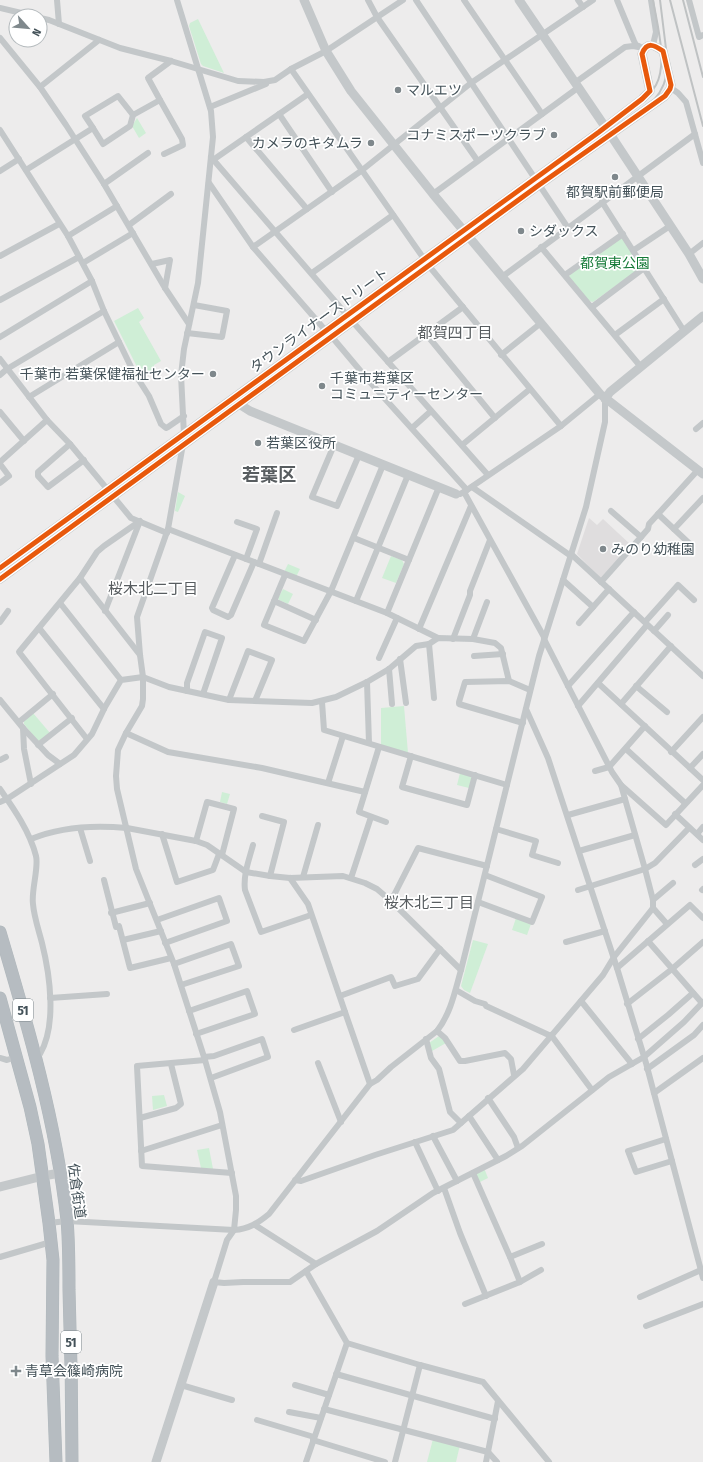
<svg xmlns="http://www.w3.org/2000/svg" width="703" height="1462" font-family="'Fira Sans Condensed','Noto Sans JP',sans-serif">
<rect width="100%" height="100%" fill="#edecec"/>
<!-- education -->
<path fill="#dfddde" d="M589 518 597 525 603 519 631 545 601 579 577 554Z"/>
<!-- green -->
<g fill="#cfeed6">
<path d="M198 19 224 73 203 66 201 64 189 26 190 23Z"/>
<path d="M137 118 146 133 139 138 132 126Z"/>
<path d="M620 237 624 239 640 266 639 269 593 302 589 301 569 277 570 274Z"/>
<path d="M138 308 144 318 139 322 161 361 154 365V375H141L114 321Z"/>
<path d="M178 492 185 496 178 512 175 511Z"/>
<path d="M391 556 402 560 404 564 396 583 382 578Z"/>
<path d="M288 564 300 569 296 577 284 572Z"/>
<path d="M283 589 293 594 288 604 279 600 278 598Z"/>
<path d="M404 706 408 753 381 745V708Z"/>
<path d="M33 713 50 733 39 741 37 740 24 724V721Z"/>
<path d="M460 773 472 776 469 788 457 785Z"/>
<path d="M222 792 230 794 227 804 220 802Z"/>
<path d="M516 918 531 924 527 935 512 930Z"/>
<path d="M473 940 488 944 470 993 464 990 461 986Z"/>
<path d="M439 1036 442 1037 446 1043 432 1051 429 1043Z"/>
<path d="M164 1095 167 1106 153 1110 152 1096Z"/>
<path d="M209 1148 213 1169 201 1168 197 1150Z"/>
<path d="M484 1168 488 1178 478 1183 476 1173Z"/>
<path d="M433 1439 460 1445 456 1462H427Z"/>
</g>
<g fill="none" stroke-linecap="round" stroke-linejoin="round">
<!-- highway casing -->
<g stroke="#b0b8bc" stroke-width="13">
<g id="highway">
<path d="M0 932C28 1026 56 1122 67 1220 69 1243 69 1267 69 1290 71 1347 72 1405 72 1462"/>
<path d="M0 998 30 1107 38 1144 49 1223 53 1260 52 1356 56 1462"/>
</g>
</g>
<!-- street -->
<g stroke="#c3c7c9" stroke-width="6">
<path d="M57 0 59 24"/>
<path d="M177 0 211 111 213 137 198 283 184 349 181 375 184 435"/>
<path d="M368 0 377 17 477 160"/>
<path d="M416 0 568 228"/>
<path d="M464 0 542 114"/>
<path d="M578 0 583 7"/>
<path d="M617 0 634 41 636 45 639 46"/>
<path d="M651 0 656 32 653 45"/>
<path d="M689 0 699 37 703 35"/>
<path d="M0 8 34 16"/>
<path d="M40 18 49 20 120 48 171 61 238 81 264 82 275 80 291 69 326 51 403 0"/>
<path d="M0 38 40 87 66 125 104 184 165 288 189 324"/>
<path d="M291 69 429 266 561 426"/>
<path d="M576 82 625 47 633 46 644 48"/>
<path d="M40 87 99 40"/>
<path d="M671 88 678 93 686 102 703 163"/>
<path d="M160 100 182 139 183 145 164 154"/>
<path d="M210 107 266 84"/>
<path d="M279 114 332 192"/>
<path d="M93 128 103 144 130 126 133 115 160 100 148 78 171 61"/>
<path d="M0 130 68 236 92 281 104 311 133 371 149 396 161 424 166 428 168 427 184 416"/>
<path d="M246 137 307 209"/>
<path d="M211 157 352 321 488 475"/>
<path d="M213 160 308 94"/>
<path d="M26 170 93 128 85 116 118 96 133 115"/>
<path d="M0 171 19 159"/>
<path d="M209 183 253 247 326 331"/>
<path d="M104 184 148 153"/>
<path d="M433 194 579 87"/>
<path d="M602 202 684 331"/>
<path d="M129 225 171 194"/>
<path d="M68 236 117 206"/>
<path d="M253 247 361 171 471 83 593 0"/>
<path d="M541 247 641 367"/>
<path d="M634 250 670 226"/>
<path d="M689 254 703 243"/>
<path d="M0 256 59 224"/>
<path d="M83 263 133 233"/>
<path d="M152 264 170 260 165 288"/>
<path d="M312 273 393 215"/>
<path d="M565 275 623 234"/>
<path d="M502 277 695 134"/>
<path d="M0 300 79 257"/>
<path d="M592 307 644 268"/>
<path d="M187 333 222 337 227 311 194 305"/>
<path d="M426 334 495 418"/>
<path d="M615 335 664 299"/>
<path d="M0 337 92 281"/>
<path d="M332 337 369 381 467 490"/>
<path d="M501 355 541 323"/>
<path d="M0 359 47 420 70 444 131 518 167 533"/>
<path d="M388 362 463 307"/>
<path d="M0 375 7 369 104 311"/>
<path d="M29 397 119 342"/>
<path d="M0 412 24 441"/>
<path d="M412 428 431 411"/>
<path d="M696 429 703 423"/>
<path d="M70 444 38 472V476L48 487 84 460"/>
<path d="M183 444 168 529 137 617 140 655 143 677V699L142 706 126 733 118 750 116 776 117 789 136 869 174 964 205 1060 220 1112 236 1196V1210L234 1230 227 1240 214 1282 224 1283 243 1282H290L316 1264 377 1231 433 1193 506 1156 522 1146 609 1077 644 1057 684 1022 703 1002"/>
<path d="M334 445 312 497 337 506 359 455"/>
<path d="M462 445 530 389"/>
<path d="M0 462 47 420"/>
<path d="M0 464 9 476 0 483"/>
<path d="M472 487 571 556"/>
<path d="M464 492 544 637"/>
<path d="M456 494H460L464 492 561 426 600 394"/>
<path d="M611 511 641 537 648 529 649 524 697 471"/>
<path d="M658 514 692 546"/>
<path d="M237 522 257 529 246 559"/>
<path d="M168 529 387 613 438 638"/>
<path d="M674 529 703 498"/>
<path d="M354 538 409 560"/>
<path d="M571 554 703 676"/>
<path d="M235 555 212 608 213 610 228 617 231 615 254 562"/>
<path d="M259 564 277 513"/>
<path d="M285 575 264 625 304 641 331 591 383 465"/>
<path d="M80 578 140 655"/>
<path d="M563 580 593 607"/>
<path d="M601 582 641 537"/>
<path d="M274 601 316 620"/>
<path d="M356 601 408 475"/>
<path d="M60 603 121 680"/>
<path d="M387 613 439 487"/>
<path d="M0 622 8 611"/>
<path d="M645 622 678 585 694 600"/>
<path d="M579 623 609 589"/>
<path d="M39 628 104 709"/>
<path d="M419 629 471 506"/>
<path d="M654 631 668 615"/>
<path d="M453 639 470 595V591L490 540"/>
<path d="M473 639 487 602"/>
<path d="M429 644 434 698"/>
<path d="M474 656 503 654"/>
<path d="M379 658 397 618"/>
<path d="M400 659 406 703"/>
<path d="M389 669 392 704"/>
<path d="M367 682 369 743"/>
<path d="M598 683 703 780"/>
<path d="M568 686 634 612"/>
<path d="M636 686 667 712"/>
<path d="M187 691V683L205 632 222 638 203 694"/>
<path d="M0 700 23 728 24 749 31 784"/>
<path d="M229 700 248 651 272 660 255 701"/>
<path d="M322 702 324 730 507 785"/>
<path d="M621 704 671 646"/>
<path d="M578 706 647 625"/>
<path d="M526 709 548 758 617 968 646 1063 703 1278"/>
<path d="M19 722 53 694"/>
<path d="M523 723 459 704V702L465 682 509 681 530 690"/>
<path d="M23 728 48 755 60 764"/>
<path d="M126 733 168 752 262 768 365 792"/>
<path d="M87 739 19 652 80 578 97 552 104 546 140 521 105 611"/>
<path d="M38 745 72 718"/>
<path d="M379 747 359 812 386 822"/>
<path d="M626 749 685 803"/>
<path d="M671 752 703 717"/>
<path d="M411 756 402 787 467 805 475 775"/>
<path d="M0 760 6 757"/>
<path d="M690 768 703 754"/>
<path d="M595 771 609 767 645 726"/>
<path d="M328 783 343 736"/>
<path d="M621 785 666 825 703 785"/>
<path d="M0 789C14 809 30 832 36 856 39 867 31 891 33 904 34 917 39 931 42 943 50 975 57 1025 40 1054H35"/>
<path d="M0 802 7 799 74 755 92 734 105 707 121 680 143 677 169 687 229 700 312 703 336 697 367 682 389 669 416 646 429 644 438 638 473 639 495 643 501 648 509 681"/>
<path d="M675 814 703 840"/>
<path d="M568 815 625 799"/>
<path d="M262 816 284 822 270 876"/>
<path d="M80 828 90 861"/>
<path d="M496 829 536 841 532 855 558 863"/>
<path d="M162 834 177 882 213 870 219 854"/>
<path d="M697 834 703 827"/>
<path d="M31 839C60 827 96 825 127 828L196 841 207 845 246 872 270 876 290 878 343 876 365 883 377 889 391 901 461 970"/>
<path d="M196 841 207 802 234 809 222 855"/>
<path d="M253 845C249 860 243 875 245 890L261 932 311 915"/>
<path d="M579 851 635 835"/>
<path d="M695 865 703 859"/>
<path d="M303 877 318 825"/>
<path d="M290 878 308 904 345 1012 294 1030"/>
<path d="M351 878 371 817"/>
<path d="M104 880 116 927 119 926 130 968 171 958"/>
<path d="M578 890 645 869 655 863 689 828"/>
<path d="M702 890 703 889"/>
<path d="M653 900 673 883"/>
<path d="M391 901 418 848 487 866"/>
<path d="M478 902 532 922 542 897 485 875"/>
<path d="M653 908 667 924"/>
<path d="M111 913 150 903"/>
<path d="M157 920 219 898 227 921 165 943"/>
<path d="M123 940 161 931"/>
<path d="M648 941 702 1003"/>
<path d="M566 942 605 931"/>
<path d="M174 964 231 944 239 966 181 985"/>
<path d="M617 968 690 905 703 918"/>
<path d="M456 990 475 1001 485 1004 486 1006 551 1036"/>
<path d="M340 996 391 977 395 986 418 979 440 949"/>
<path d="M50 998 107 994"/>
<path d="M581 1001 632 1064"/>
<path d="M627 1004 672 969 703 942"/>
<path d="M189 1011 247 991 255 1014 196 1034"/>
<path d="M345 1012 370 1084"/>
<path d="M437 1031 445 1038 460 1061H465L505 1053 511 1059 514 1075"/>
<path d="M551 1035 592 1090"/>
<path d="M426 1039 431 1058 439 1069 450 1112 461 1123"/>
<path d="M638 1039 668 1015 693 993"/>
<path d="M204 1057 214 1056 262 1039 268 1057 211 1078"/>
<path d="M0 1058 7 1060 16 1057"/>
<path d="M205 1060 137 1066 142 1166 232 1173"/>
<path d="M318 1063 341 1122"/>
<path d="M647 1069 694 1035 703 1025"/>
<path d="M654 1093 703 1058"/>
<path d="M488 1098 514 1137 518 1148"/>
<path d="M469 1116 498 1160"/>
<path d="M140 1118 176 1108 181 1104 171 1064"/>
<path d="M433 1136 457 1181"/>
<path d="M666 1139 628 1151 636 1172 672 1161"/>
<path d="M415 1142 438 1191"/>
<path d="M141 1151 222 1125"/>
<path d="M473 1173 510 1257 542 1244"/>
<path d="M295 1180 301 1181 375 1155 453 1130 523 1069 603 975 614 957 653 908V900L645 869 621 785 612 772 544 639"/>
<path d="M444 1188 460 1233 486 1296"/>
<path d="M49 1223 67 1221 234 1230C249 1229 258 1223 269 1214L370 1084 377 1080 391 1067 437 1031C451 1013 455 991 461 970L539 656 586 507 605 422V399"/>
<path d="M255 1225 316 1264"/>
<path d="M0 1257 51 1242"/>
<path d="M306 1271 347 1343 420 1365 483 1382 549 1462"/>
<path d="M520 1282 541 1270"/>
<path d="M640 1297 701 1270"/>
<path d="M465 1304 520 1282 510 1257"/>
<path d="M646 1326 703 1304"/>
<path d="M336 1374 495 1419"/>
<path d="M181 1385 232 1400"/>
<path d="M295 1385 329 1395"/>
<path d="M324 1409 488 1452 497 1462"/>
<path d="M289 1412 321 1418"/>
<path d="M257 1420 314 1437"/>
<path d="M313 1440 385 1462"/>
<path d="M306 1462 347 1343"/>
<path d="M395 1462 420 1365"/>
<path d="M486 1462 498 1401"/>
</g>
<!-- secondary -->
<g stroke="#c4c8ca" stroke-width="9">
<path d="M304 0 326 51 351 91 433 194 600 394 703 474"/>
<path d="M519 0 610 134 689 254 703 279"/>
<path d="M605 399 610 392 703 316"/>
<path d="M239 404 250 411 456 494"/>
<path d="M0 568 599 132 642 99 650 91 642 54C647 41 654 45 663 51L671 85 670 89 665 96 539 185 0 579"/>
<path d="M0 1187 43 1176 60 1173"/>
<path d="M156 1462 214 1282"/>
</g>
<!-- highway -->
<use href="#highway" stroke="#b6bcc1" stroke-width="12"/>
<!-- rail -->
<g stroke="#bfc2c3" stroke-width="2">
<path d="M670 0 703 126"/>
<path d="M683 0 703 77"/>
<path d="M635 106C643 100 651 94 656 85 668 63 657 24 653 0"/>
<path d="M0 570 504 202"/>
<path d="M0 578 654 100C663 90 667 78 668 65L660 0"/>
</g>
<!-- cycleway casing -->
<g stroke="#fff" stroke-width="8">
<path id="cycleway" d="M0 568 599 132 642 99 650 91 642 54C647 41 654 45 663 51L671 85 670 89 665 96 539 185 0 579"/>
</g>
<!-- cycleway -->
<use href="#cycleway" stroke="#e8590c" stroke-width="5"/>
</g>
<!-- markers -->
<g fill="#7f888c" stroke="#fff" stroke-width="1.5">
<circle cx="398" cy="90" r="4"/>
<circle cx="554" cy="135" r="4"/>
<circle cx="371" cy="143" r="4"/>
<circle cx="615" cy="177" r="4"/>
<circle cx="521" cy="231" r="4"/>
<circle cx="213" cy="374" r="4"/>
<circle cx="322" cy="386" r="4"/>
<circle cx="258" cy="443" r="4"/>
<circle cx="603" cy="549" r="4"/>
<path d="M14 1365h4v4h4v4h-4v4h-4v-4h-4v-4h4z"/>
</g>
<g text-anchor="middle" stroke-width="3.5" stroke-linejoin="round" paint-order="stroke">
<!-- shield labels -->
<g fill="#fff" stroke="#7c868b" stroke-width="1">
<rect x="13" y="999" width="20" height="22" rx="3"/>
<rect x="61" y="1331" width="20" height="22" rx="3"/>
</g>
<g font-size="13" font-weight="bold" fill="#445259">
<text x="23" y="1015">51</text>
<text x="71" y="1347">51</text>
</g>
<!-- poi labels -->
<g font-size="14" fill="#445259" stroke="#fff" text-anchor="start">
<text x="406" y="95">マルエツ</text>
<text x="546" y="140" text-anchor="end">コナミスポーツクラブ</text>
<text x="363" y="148" text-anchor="end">カメラのキタムラ</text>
<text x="615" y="197" text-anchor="middle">都賀駅前郵便局</text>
<text x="529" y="236">シダックス</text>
<text x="205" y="379" text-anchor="end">千葉市 若葉保健福祉センター</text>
<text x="330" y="383">千葉市若葉区<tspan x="330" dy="16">コミュニティーセンター</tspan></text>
<text x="266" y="448">若葉区役所</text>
<text x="611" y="554">みのり幼稚園</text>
<text x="25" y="1376">青草会篠崎病院</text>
</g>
<!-- park labels -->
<g font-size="14" fill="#147a37" stroke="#fff">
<text x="615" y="268">都賀東公園</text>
</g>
<!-- street labels -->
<g font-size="14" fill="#445259" stroke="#fff">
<text transform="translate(319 320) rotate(-36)" y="5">タウンライナーストリート</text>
<text transform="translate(77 1191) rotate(82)" y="5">佐倉街道</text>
</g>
<!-- neighbourhood labels -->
<g font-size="15" fill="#585d60" stroke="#fff">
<text x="455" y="338">都賀四丁目</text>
<text x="153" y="594">桜木北二丁目</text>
<text x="429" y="908">桜木北三丁目</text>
</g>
<!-- district labels -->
<g font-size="18" font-weight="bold" fill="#585d60" stroke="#fff">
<text x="269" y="481">若葉区</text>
</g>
</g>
<!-- north arrow -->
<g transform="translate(28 28) rotate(117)"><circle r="19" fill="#ffffff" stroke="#b4babd"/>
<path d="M0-3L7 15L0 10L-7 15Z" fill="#7f888c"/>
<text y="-6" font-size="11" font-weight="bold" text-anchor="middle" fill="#445259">N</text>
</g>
</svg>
